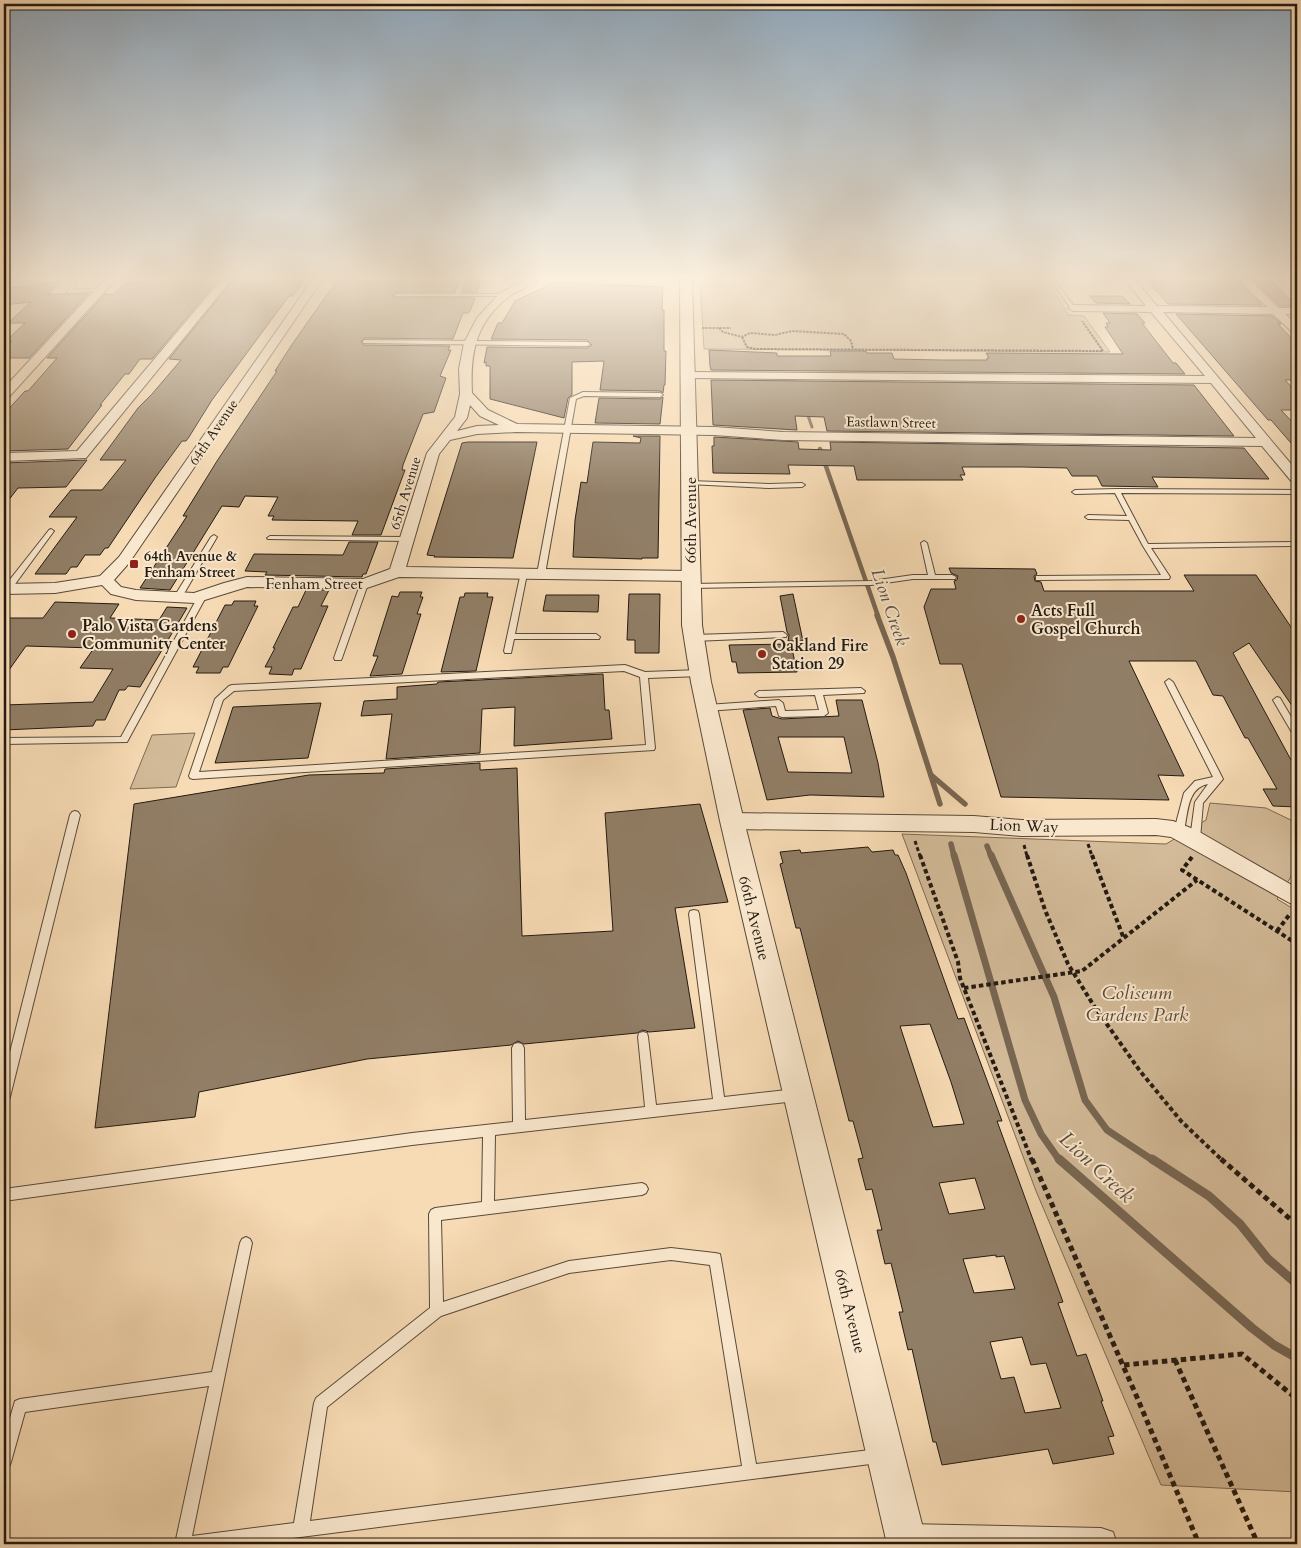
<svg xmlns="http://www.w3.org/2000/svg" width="1301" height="1548" font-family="Cardo,serif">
<rect width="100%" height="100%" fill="#f7dbb4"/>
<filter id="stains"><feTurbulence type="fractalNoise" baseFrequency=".004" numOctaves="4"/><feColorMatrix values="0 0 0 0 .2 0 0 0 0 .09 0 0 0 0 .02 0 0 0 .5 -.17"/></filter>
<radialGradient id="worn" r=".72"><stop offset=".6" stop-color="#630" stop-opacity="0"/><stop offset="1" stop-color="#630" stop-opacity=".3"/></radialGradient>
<!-- green -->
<g fill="#d3ba98" stroke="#7b6a55">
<path d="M700 280H1048L1068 315 1084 316 1110 352 704 349Z"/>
<path d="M195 733 176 787 130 789 152 735Z"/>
<path d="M1210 803 1266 808 1297 823V867L1277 899 1297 911V1492L1161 1485 1036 1191 902 834 1166 844 1206 820Z"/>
</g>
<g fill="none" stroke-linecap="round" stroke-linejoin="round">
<!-- stream-far4 -->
<path stroke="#776652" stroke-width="3" d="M806 410 812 427"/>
<!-- stream-far3 -->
<path stroke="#776652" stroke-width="4.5" d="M820 449 878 616"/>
<!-- stream-far2 -->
<g stroke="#776652" stroke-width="5.5">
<path d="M877 615 893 657 940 804"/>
<path d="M931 775 965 804"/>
<path d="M951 844 954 856"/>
<path d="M987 846 991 856"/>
</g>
<!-- stream-far1 -->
<g stroke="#776652" stroke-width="7">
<path d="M954 855 1025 1100 1041 1134 1060 1161"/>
<path d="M991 855 1054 997 1085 1100 1107 1130 1154 1161"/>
</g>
<!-- stream -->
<g stroke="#776652" stroke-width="9">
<path d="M1059 1159 1252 1328 1274 1345 1297 1358"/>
<path d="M1152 1159 1209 1196 1240 1224 1268 1259 1297 1284"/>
</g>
</g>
<!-- building -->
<g fill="#917e66" stroke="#231a12" fill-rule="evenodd">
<path d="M173 280H218L152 359H140L129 374H125L100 405H102L68 449 4 451V414L25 391H28L57 358H47L105 294H114L124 283Z"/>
<path d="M233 280H305L293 296H289L212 400 189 437 186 441H182L155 478 108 548H105L100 555H85L77 567H71L66 574H35L77 517H49L71 490H102L126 460H100L138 408 152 394 181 360 169 359Z"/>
<path d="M337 280H459L454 292H396L392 296 396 298H475L470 311 468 313H463L453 339 365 338 361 341 363 345 450 346 448 350H451L440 376 446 378 434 412 423 414 403 465 402 470H405L381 535H352L358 521 272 520 274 516H268L278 497 245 496 239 507 222 506 170 590 140 588 187 516H183L217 461 277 371H275L291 346Z"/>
<path d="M467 280H481L477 292H463Z"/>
<path d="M1147 280H1237L1262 305 1168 304Z"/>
<path d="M1253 280H1270L1297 306H1280Z"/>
<path d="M62 281 48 294H88L29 358H4V354L9 349H6L9 346H7L12 341H6L25 323H8L31 302 4 305V289Z"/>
<path d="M555 282 663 287 662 310H664V351H666L665 385H664L663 393 660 391 600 390 604 361 572 362V395L568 398 564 418 490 399V366H486V362L484 363 487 347 587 348 592 345 587 340 491 339 498 323H502L515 301Z"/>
<path d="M1090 296H1122L1130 304 1096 303Z"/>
<path d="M1103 313 1137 314 1145 323H1142L1173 363H1176L1185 374 711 370 710 366 709 350 777 353V356H831L830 351H866L867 353H892L894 359 941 360H987V358H989L986 353 1123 354 1105 327H1108L1106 323H1110Z"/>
<path d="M1176 314 1272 316 1281 324H1278L1297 344V374H1291L1297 380H1285L1297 393V410H1281L1297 427V450L1271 420H1268Z"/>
<path d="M711 380 1194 385 1234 436 827 431 824 417 795 416 797 430 713 425Z"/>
<path d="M663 397 660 424 595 423 599 398 660 399Z"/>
<path d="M633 436H660L658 558H642V559L573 557 575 520 581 482 587 483 593 442 640 443 641 438Z"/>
<path d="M714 437 798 442 799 449 831 450 830 442 1244 448 1269 479 1152 477 1158 487 1102 486 1097 476H1072L1067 468 1022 467H962L965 475H960L963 480H857L854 466 788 465 790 474 713 473 712 446H714Z"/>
<path d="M468 442H537L513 558 434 557 435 556 427 555 462 443Z"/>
<path d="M87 460 66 487 18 488 4 506V463Z"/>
<path d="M349 542H378L366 574H363L362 577 265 575 267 572 245 571 254 554 343 555Z"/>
<path d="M949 568 1035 569 1037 574 1034 576 1035 581 1041 582 1044 591H1194L1184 575H1256L1297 636V713L1249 643 1233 653 1297 771V807L1273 806 1263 789H1277L1248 738H1245L1223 696 1213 695 1196 661H1129L1184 776 1158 775 1169 800 1001 797 962 664H940L924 607 931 589H956L954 581 957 580 958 576 951 573Z"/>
<path d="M306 590H329L321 606H328L301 669H294L292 675 269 674 272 667H265L275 648H273L293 607H298Z"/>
<path d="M400 592H422L420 597H423L417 614H421L402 674 370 676 378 656H373L392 596 398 597Z"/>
<path d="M465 593H488L487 597H493L476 671 441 672 460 597H464Z"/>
<path d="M629 594H660L659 653H635V640H627Z"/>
<path d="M793 594 803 641H788L789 635 787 632 780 596Z"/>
<path d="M546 595H599L598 612 543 611Z"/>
<path d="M234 601H256L254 606H258L228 667H223L220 673H196L199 667H193L225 605H232Z"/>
<path d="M55 602 119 604 110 618 159 620 167 607 187 608 140 687 128 686 125 690H119L105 720H96L93 726 4 730V705L93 702 113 669 80 668 94 648 26 646 4 677V618H43Z"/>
<path d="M791 644 797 672 738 673 736 662H732L729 645Z"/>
<path d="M603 674 605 710H609L612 739 514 746 515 707 482 709 480 753 386 759 392 714 361 716 364 701 397 699V687L437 684 438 682Z"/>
<path d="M836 700H862L878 763 884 797 810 795 767 800 743 710 770 708 772 716 782 719 839 716ZM778 737H844L852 773 788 772Z"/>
<path d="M321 703 308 758 215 763 233 707Z"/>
<path d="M480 763V770L517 768 522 936 613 931 605 813 700 804 728 902 675 908 695 1028 649 1032 643 1030 637 1033 524 1044 518 1041 511 1045 367 1059 199 1092 195 1117 95 1128 134 804 309 775 384 773 385 769Z"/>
<path d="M868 847 872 852 893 850 895 855H898L906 873 958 1019 964 1018 1002 1121H997L1063 1302 1058 1303 1077 1356 1086 1354 1103 1401H1101L1114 1436 1108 1437 1114 1454 1053 1464 1048 1449 942 1465 936 1442H933L912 1349 908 1350 899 1312H903L891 1263 885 1264 877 1230H882L872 1189 866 1190 858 1159 863 1158 853 1121H849L800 928H796L780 864 783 863 780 852 800 850 801 853ZM930 1024 951 1082 964 1124 933 1127 900 1026ZM975 1178 985 1209 949 1214 939 1183ZM996 1255V1257L1004 1256 1015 1289 974 1293 963 1259ZM1022 1337 1031 1365 1046 1363 1061 1408 1025 1413 1014 1377 1001 1379 990 1342Z"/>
</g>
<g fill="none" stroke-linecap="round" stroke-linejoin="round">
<!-- service casing -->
<g stroke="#584a3a" stroke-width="2">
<g id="service">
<path d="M461 280H465L460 294H504L506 295 504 296H396L394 295 396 294H455Z"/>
<path d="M1051 280H1055L1075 308V309H1071Z"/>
<path d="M73 283 77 284 73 290 100 289 102 290 100 291 67 293V292Z"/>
<path d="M365 340 587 342 590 344 587 346 363 343V341Z"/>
<path d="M583 392 660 393 663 395 660 397 584 396 576 399 545 574 541 576 537 574 570 398Z"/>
<path d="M690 481 769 484 802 483 805 485 802 487 769 488 688 484 687 483Z"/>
<path d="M1117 489 1297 490V494L1121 493 1148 544 1297 542V546L1151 548 1170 577 1169 579 1036 580V576H1039L1161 575 1143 546 1129 520 1088 519 1085 517 1088 515 1127 516 1115 493 1075 494 1072 492 1075 490Z"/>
<path d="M51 529 54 531 10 591H4V587L49 530Z"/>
<path d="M214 535 217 537 182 597 181 599H175L174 597 211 537Z"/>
<path d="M270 536 407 537 410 539 407 541 268 539 267 538Z"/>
<path d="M924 541 927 543 935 575H952L956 577 955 579H913L871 585 691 588 687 586 691 584 871 581 913 575H928L921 543Z"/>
<path d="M521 572H525L527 574 515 634H596L600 637 599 639H514L511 653H505L504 651Z"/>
<path d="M361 582H364L368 584 342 658 341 660H335L334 658Z"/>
<path d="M200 593H203L207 595 127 742 4 744V738L121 737Z"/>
<path d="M783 632 787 635 786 637 694 641 690 638 694 635Z"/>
<path d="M625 665 645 672 700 670 704 673 700 676 648 678 655 748 654 750 193 779 190 778 189 776 215 699 229 686 232 685ZM624 671 640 677 646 745 199 772 223 700 234 691Z"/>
<path d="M1169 679 1173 682 1223 779 1203 803 1200 839 1198 842 1195 843 1192 842 1190 839 1195 802 1208 784C1187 788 1188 813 1184 831L1182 834H1176L1174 831 1184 793 1195 781 1213 777 1165 682Z"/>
<path d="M861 688 865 691 864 693 823 695 828 713 824 716 782 717 779 716 776 706 707 711 703 708 707 705 779 700 783 703 785 711 819 710 815 695 759 697 755 694 759 691Z"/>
<path d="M1277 697 1280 698 1297 727V737L1294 736 1273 700Z"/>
<path d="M75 811 78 812 80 815 10 1097 8 1101 4 1103V1076L70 815 72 812Z"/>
<path d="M694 910 698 911 699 914 724 1097 796 1089 800 1091 802 1095 800 1099 796 1101 495 1135 494 1201 642 1183 646 1185 648 1189 646 1193 642 1195 441 1220 443 1302 569 1261 671 1248 715 1253 720 1254 721 1259 756 1464 878 1449 883 1451 885 1456 883 1461 878 1463 246 1544H175L209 1386 25 1412 11 1462 9 1467 4 1469V1438L15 1401 20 1399 212 1372 240 1243 242 1239 246 1237 250 1239 252 1243 192 1536 294 1523 314 1403 316 1398 430 1308 429 1214 431 1210 435 1208 482 1202 483 1137 412 1145 4 1201V1189L412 1133 513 1122 512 1048 514 1044 518 1043 522 1044 524 1048 525 1120 645 1107 638 1037 639 1033 643 1032 647 1033 648 1037 656 1105 713 1099 689 914 690 911ZM671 1260 710 1265 742 1466 310 1521 327 1407 441 1316 569 1273Z"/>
</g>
</g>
<!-- minor casing -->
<g stroke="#584a3a" stroke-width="2">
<g id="minor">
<path d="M104 280H115L8 398 4 399V388Z"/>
<path d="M221 280H231L86 458 4 461V453L77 451Z"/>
<path d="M312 280H322L129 563 114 580 121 587 136 590 194 593 224 583 247 577 363 579 390 569 427 453 455 417 460 394 459 369 464 343 477 318 500 293 525 280H538C529 288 516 290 507 298 475 324 470 354 472 393L488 410 517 424 714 427 783 432 1256 438 1211 383 688 378 682 375 688 372 1205 376 1151 312 1073 311 1068 308 1073 305 1146 306 1125 280H1135L1157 306 1267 307 1239 280H1250L1279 308H1297V314H1285L1297 325V334L1293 333 1273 314 1163 312 1297 471V483L1292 482 1262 446 783 440 714 435 516 432 477 434 450 440 439 454 406 567 690 571 695 573 698 576 695 579 690 581 399 577 364 589 247 587 195 603 136 600 111 594 102 585 55 593 4 594V584L55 583 100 576 119 557ZM470 405 480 416 499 425 477 426 457 431 467 418Z"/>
<path d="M732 813 974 816 1021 820 1156 819 1173 821 1196 830 1297 888V907L1171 837 1156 835 1021 836 974 832 732 829 725 827 722 821 725 815Z"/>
<path d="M906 1524 1101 1528 1113 1532 1117 1544H891L890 1540 894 1528Z"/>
</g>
</g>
<!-- tertiary casing -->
<g stroke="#584a3a" stroke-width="2">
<path id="tertiary" d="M680 280H692L702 625 711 682 744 821 927 1544H887L720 821 691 682 682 625Z"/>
</g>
<!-- primary casing -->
<g stroke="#231a12" stroke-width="1">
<path id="primary" d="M4 280H13L11 283 4 284Z"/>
</g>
<!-- path-far3 -->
<g stroke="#231a12" stroke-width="2" stroke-dasharray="2.5 1" stroke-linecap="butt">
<path d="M702 328H731"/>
<path d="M719 328 723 332 742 337 750 333 775 335 792 331 844 334 851 341 853 349"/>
<path d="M742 337 747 347 755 349 1103 351 1082 321"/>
</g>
<!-- path-far2 -->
<g stroke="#231a12" stroke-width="3" stroke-dasharray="4 2.5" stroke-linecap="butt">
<path d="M915 841 920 856"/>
<path d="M1088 844 1092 856"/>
<path d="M1024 845 1027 856"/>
</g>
<!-- path-far1 -->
<g stroke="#231a12" stroke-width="4" stroke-dasharray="4.5 3" stroke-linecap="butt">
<path d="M920 855 958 962 960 978 1032 1161"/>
<path d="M1027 855 1045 910 1068 964 1094 1006 1140 1071 1181 1121 1223 1161"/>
<path d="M1092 855 1124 939"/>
<path d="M1192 857 1182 870 1297 944"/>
<path d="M1277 931 1290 914"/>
<path d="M964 988 1082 971 1197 880"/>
</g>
<!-- path -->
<g stroke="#231a12" stroke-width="5" stroke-dasharray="5.5 4" stroke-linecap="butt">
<path d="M1032 1159 1136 1395 1199 1544"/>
<path d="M1221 1159 1297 1225"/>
<path d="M1175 1360 1258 1544"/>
<path d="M1124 1365 1242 1354 1297 1399"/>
</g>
<!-- service -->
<use href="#service" fill="#fae8ce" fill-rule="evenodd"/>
<!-- minor -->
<use href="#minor" fill="#fae8ce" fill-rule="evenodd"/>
<!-- tertiary -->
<use href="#tertiary" fill="#fae8ce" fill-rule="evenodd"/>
<!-- primary -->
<use href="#primary" fill="#f7dbb4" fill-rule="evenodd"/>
</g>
<!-- sky -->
<linearGradient id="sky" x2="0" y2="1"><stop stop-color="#91a9bd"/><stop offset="0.56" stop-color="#fbefdd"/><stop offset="1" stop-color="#fbefdd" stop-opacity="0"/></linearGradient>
<rect width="1301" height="497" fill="url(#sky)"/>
<!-- markers -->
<g fill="#8f2418" stroke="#fae8ce" stroke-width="2">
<rect x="129" y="559" width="10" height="10" rx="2.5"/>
<circle cx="1021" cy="619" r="5"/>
<circle cx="72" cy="634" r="5"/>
<circle cx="762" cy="654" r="5"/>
</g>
<g text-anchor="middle" stroke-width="4" stroke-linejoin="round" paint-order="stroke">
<!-- far-street labels -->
<g font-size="14" fill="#231a12" stroke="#fae8ce">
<text transform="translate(891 422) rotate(1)" y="5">Eastlawn Street</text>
<text transform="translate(213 432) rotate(-56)" y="5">64th Avenue</text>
<text transform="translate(405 493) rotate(-73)" y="5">65th Avenue</text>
</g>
<!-- far-poi labels -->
<g font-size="14" font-weight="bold" fill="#231a12" stroke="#fae8ce" text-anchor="start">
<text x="144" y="561">64th Avenue &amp;<tspan x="144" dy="16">Fenham Street</tspan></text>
</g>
<!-- street labels -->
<g font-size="16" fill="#231a12" stroke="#fae8ce">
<text transform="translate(690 520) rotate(-90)" y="6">66th Avenue</text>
<text x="314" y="589">Fenham Street</text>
<text transform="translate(1024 825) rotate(2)" y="6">Lion Way</text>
<text transform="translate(755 918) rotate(76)" y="6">66th Avenue</text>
<text transform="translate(851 1311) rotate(76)" y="6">66th Avenue</text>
</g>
<!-- poi labels -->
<g font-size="16" font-weight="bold" fill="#231a12" stroke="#fae8ce" text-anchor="start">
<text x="1031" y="616">Acts Full<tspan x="1031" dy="18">Gospel Church</tspan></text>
<text x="82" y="631">Palo Vista Gardens<tspan x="82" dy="18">Community Center</tspan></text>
<text x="772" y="651">Oakland Fire<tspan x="772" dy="18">Station 29</tspan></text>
</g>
<!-- water labels -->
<g font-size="18" font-style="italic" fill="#5b4d3d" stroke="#fae8ce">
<text transform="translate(890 607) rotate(71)" y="6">Lion Creek</text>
</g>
<!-- near-park labels -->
<g font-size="19" font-style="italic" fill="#584a3a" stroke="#fae8ce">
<text x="1137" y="999">Coliseum<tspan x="1137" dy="22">Gardens Park</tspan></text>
</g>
<!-- near-water labels -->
<g font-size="21" font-style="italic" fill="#5b4d3d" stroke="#fae8ce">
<text transform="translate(1097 1167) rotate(43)" y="7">Lion Creek</text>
</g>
</g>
<!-- margin -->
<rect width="1301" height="1548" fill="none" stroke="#f7dbb4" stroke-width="20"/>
<rect x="5" y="5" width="1291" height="1538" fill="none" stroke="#231a12" stroke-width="2.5"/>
<rect x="10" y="10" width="1281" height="1528" fill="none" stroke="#231a12"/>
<rect width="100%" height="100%" filter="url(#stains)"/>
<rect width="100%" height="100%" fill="url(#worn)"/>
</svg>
